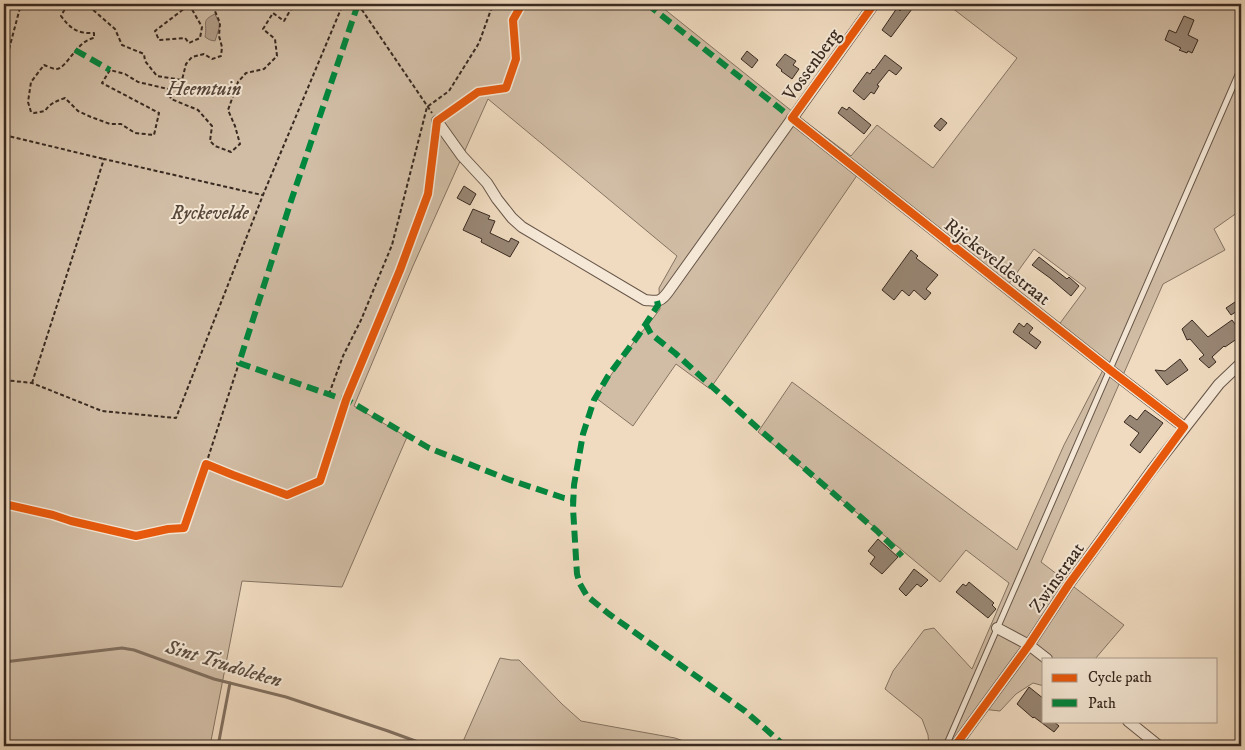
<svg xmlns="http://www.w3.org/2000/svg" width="1245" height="750" font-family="'IM FELL DW Pica',serif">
<rect width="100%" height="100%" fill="#f0dbc0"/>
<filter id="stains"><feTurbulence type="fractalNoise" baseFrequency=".004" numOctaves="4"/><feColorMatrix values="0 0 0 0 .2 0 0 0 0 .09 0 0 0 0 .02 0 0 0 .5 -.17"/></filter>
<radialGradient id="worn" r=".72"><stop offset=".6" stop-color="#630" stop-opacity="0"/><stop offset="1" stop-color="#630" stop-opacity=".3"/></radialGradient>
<!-- green -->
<g fill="#d1bda5" stroke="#857463">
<path d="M4 4H658L798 116 851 156 877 125 933 168 1017 58 947 4H1241V210L1214 229 1225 250 1163 284 1041 562 1124 625 1095 659H1044V686L1033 683 1016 694 1000 711 982 709 950 746H929L928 735 922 719 885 689 893 671 924 630 934 628 972 669 1009 583 966 550 940 582 879 531 758 432 792 382 1017 550 1064 445 1104 368 1055 330 1086 288 1034 249 1008 285 858 174 710 389 676 364 633 426 596 398 602 388 638 336 648 325 660 309 659 288 677 256 488 99 413 266 354 406 407 437 342 587 242 581 210 746H4Z"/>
<path d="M500 658 511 660H519L562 704 581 721 675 738 692 744 695 746H461Z"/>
</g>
<!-- water -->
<path fill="#b29f8a" stroke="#827060" d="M215 14 220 25 215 41 210 40 205 37C208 23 200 21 215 14Z"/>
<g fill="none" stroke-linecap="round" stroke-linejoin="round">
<!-- stream -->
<g stroke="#827060" stroke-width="3">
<path d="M4 662 122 648 134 650 214 679 286 697 388 731 429 746"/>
<path d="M218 746 230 683"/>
</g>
</g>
<!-- building -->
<g fill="#988674" stroke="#392a21">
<path d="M905 4 912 9 891 37 882 30 897 8 900 11Z"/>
<path d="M1184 16 1194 20 1188 35 1198 40 1192 53 1188 51 1187 53 1179 50 1181 48 1165 40 1169 30 1176 33Z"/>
<path d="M747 51 758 60 752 68 741 59Z"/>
<path d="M785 54 796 61 793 65 799 69 792 79 781 71 782 70 776 65Z"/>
<path d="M885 55 902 68 896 75 889 70 877 85 879 86 874 94 871 92 864 100 853 91 867 72 870 74 873 69 874 70Z"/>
<path d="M842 107 847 110 849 107 871 125 864 134 838 113Z"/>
<path d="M941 118 947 123 940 131 934 126Z"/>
<path d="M464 186 476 194 470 205 457 198Z"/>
<path d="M473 209 490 216 488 219 495 221 490 233 509 242 511 238 519 242 510 257 481 242 482 239 463 230Z"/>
<path d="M911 250 918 256 916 258 938 275 926 289 931 293 925 300 914 290 909 296 902 290 894 300 882 290Z"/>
<path d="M1039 257 1067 279 1069 277 1079 286 1071 296 1050 278 1032 265Z"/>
<path d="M1235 302 1240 309 1231 315 1226 308Z"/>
<path d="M1192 320 1208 337 1232 320 1241 332V336L1225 347 1224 346 1212 357 1216 362 1209 368 1199 359 1204 355 1190 339 1187 340 1182 329Z"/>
<path d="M1019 323 1024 327 1027 323 1033 328 1029 333 1041 342 1036 349 1013 332Z"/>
<path d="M1180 359 1188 370 1167 385 1155 370 1165 371Z"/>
<path d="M1145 410 1163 423 1140 453 1130 445 1139 433 1124 422 1130 415 1137 420Z"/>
<path d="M878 539 898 557 882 574 870 564 875 557 868 551Z"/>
<path d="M914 569 928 580 921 587 917 584 906 596 899 589Z"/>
<path d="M969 582 994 603 992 605 996 609 988 618 956 592 963 584 966 586Z"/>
<path d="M1029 687 1044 699V721H1053L1059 726 1054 732 1034 717 1033 718 1017 704Z"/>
</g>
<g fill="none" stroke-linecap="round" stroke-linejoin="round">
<!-- service casing -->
<g stroke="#675649" stroke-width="7">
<path id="service" d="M946 746 1241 68"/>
</g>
<!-- minor casing -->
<g stroke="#675649" stroke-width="12">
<g id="minor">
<path d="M792 118 1110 370 1184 427"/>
<path d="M437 121 462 156 487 183 497 199 512 218 522 227 645 300C657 301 660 303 668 292L874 4"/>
<path d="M997 628 1029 645 1047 659"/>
<path d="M1128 721 1159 746"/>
<path d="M955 746 1029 645 1069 584 1152 470 1219 384 1241 363"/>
</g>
</g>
<!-- path -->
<g stroke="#392a21" stroke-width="2" stroke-dasharray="4 2.5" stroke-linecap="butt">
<path d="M64 4 66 7 61 16C70 28 77 34 94 33V38C76 41 67 69 56 69 53 69 47 66 44 65L31 82 28 102 31 112 34 113 45 111C50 103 57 101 65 98L78 111 91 117 110 124H121L135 133 154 135 159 113 102 83 110 70 125 74 138 82 168 89 171 99 198 110 212 126 210 141 215 146 231 152 240 144 235 126 228 110 238 82 246 73 264 69 277 56 275 39 263 29 273 13 284 21 294 4"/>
<path d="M92 4V9L115 29 122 45 144 54 145 61 157 76 182 80 186 64 192 57 204 54 212 59 221 56 222 47 219 36 220 23 212 4"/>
<path d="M185 4V8L155 31 159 40 185 38 189 43 200 38 202 27 189 4"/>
<path d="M358 4 432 113"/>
<path d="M4 68 21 4"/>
<path d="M4 135 104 159"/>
<path d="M4 380 32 383 102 411 176 418 263 195 343 4"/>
<path d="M32 383 104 159 262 195"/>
<path d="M329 394 343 356 361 320 392 245 427 107 449 91 479 43 493 4"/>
<path d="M206 464 239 363"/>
</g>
<!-- service -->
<use href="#service" stroke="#f5e8d6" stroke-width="5"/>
<!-- minor -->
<use href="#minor" stroke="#f5e8d6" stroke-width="10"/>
<!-- quiet -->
<g stroke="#00873e" stroke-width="6" stroke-dasharray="12 6" stroke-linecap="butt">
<path d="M358 4 291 201 239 363 351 402 429 448 507 479 564 498 574 500"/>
<path d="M647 4 792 118"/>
<path d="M75 50 110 70"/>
<path d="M657 301 658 305 638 336 608 376 594 400 583 434 574 485 573 508 576 558 577 574 580 584 587 596 609 614 745 711 785 746"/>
<path d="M645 323 651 334 675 353 761 431 877 531 902 556"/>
</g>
<!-- cycleway casing -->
<g stroke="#f5e8d6" stroke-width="11">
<g id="cycleway">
<path d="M874 4 792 118 1110 370 1184 427 1069 584 1029 645 955 746"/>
<path d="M4 504 53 515 71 521 136 536 168 529 184 528 206 464 233 475 287 495 320 481 346 400 400 270 428 194 437 121 478 92 506 88 516 59 513 20 522 4"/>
</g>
</g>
<!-- cycleway -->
<use href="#cycleway" stroke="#e8590c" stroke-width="8"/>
</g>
<g text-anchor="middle" stroke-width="4" stroke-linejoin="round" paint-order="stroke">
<!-- street labels -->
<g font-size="19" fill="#392a21" stroke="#f5e8d6">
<text transform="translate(811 64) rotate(-54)" y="7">Vossenberg</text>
<text transform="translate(998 261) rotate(38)" y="7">Rijckeveldestraat</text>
<text transform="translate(1056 577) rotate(-55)" y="7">Zwinstraat</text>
</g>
<!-- park labels -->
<g font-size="19" font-style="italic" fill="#57473b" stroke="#f5e8d6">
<text x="204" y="95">Heemtuin</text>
<text x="210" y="219">Ryckevelde</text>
</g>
<!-- water labels -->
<g font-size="20" font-style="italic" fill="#5d4d40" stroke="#f5e8d6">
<text transform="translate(224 663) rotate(17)" y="7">Sint Trudoleken</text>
</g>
</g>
<!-- margin -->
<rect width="1245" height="750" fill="none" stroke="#f0dbc0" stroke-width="20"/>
<rect x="5" y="5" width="1235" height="740" fill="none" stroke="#392a21" stroke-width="2.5"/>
<rect x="10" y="10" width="1225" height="730" fill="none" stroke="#392a21"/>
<!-- legend -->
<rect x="1042" y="658" width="175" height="65" fill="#f5e8d6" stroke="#aa9c8e"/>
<rect x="1052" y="674" width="25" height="8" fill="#e8590c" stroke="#aa9c8e"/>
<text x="1088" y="682" font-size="15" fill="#392a21">Cycle path</text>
<rect x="1052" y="699" width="25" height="8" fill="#00873e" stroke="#aa9c8e"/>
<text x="1088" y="708" font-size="15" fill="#392a21">Path</text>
<rect width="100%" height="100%" filter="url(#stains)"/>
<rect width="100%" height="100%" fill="url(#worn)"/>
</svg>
